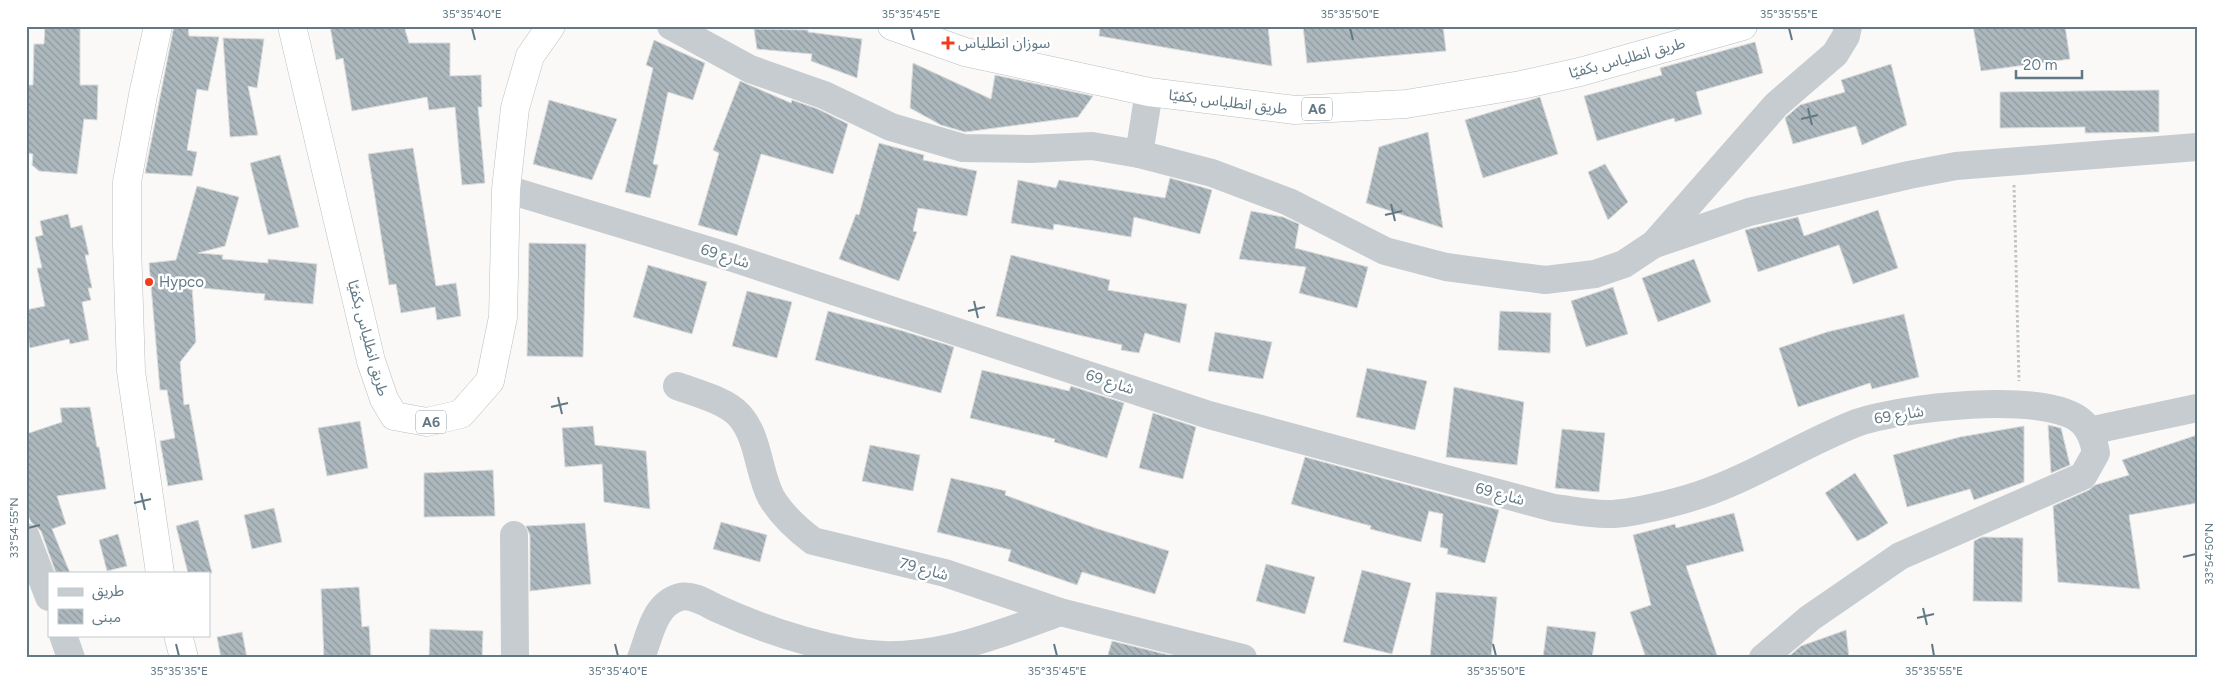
<svg xmlns="http://www.w3.org/2000/svg" width="2223" height="684" font-family="Figtree,'Noto Sans Arabic',sans-serif">
<defs>
<pattern id="building-back-hatch" width="6" height="6" patternUnits="userSpaceOnUse" patternTransform="scale(1.25)"><rect width="6" height="6" fill="#acb8bd"/><path d="M-1 5l2 2M0 0l6 6M5-1l2 2" fill="none" stroke="#8f9a9f"/></pattern>
</defs>
<rect width="100%" height="100%" fill="#faf9f7"/>
<!-- building -->
<g fill="url(#building-back-hatch)" stroke="#dbdbd9">
<path d="M45 26H80V85H98L97 120 84 119 77 174 39 171 32 165 33 154 26 153V85H33L34 44H44Z"/>
<path d="M174 26H188L189 36 219 37 208 91 197 89 187 150 197 152 192 176 145 173Z"/>
<path d="M330 26H404L409 43H450V76L481 75 482 107H478L485 183 462 185 455 107 429 110 427 97 352 111 343 58 336 60Z"/>
<path d="M1100 26H1268L1272 66 1099 36Z"/>
<path d="M1303 26H1443L1446 51 1307 63Z"/>
<path d="M1973 26H2065L2070 59 1981 71Z"/>
<path d="M754 29 808 30V32L862 39 857 78 811 61 812 54 757 49Z"/>
<path d="M223 38 264 39 257 88 248 86 258 135 230 137Z"/>
<path d="M654 40 705 63 693 100 668 92 653 164 658 165 650 198 625 192 653 68 646 65Z"/>
<path d="M1755 42 1763 73 1696 92 1702 114 1675 122 1674 118 1597 141 1584 96 1662 75 1660 68Z"/>
<path d="M913 63 991 99 995 75 1093 96 1078 117 965 132 941 125 910 108Z"/>
<path d="M1891 64 1907 125 1862 145 1856 126 1793 144 1785 118 1800 105 1845 92 1841 80Z"/>
<path d="M740 81 791 103 792 100 818 109 848 124 833 174 761 154 737 236 698 225 719 153 713 150Z"/>
<path d="M2159 90V132L2085 133V127L2000 128V92Z"/>
<path d="M1540 97 1558 154 1483 178 1465 120Z"/>
<path d="M549 100 617 119 592 180 533 164Z"/>
<path d="M1428 132 1443 228 1366 203 1379 147Z"/>
<path d="M879 143 924 155 923 160 977 171 967 216 918 208 913 231 917 232 899 281 839 259 856 214 859 215Z"/>
<path d="M413 148 436 286 456 283 461 316 437 320 435 307 401 313 396 284 389 285 368 154Z"/>
<path d="M280 155 299 227 268 235 250 163Z"/>
<path d="M1605 164 1628 202 1608 220 1588 172Z"/>
<path d="M1170 178 1212 190 1200 234 1134 217 1131 237 1054 224 1053 230 1011 223 1018 180 1056 188 1059 180 1165 198Z"/>
<path d="M197 186 239 197 225 246 198 253 223 255 222 259 268 263V259L317 264 313 304 264 300 265 294 192 287 196 342 180 362 184 405 189 404 203 480 168 486 160 441 175 438 167 390H160L149 263 176 260Z"/>
<path d="M1878 210 1898 268 1853 284 1839 245 1758 272 1745 230 1798 217 1804 236Z"/>
<path d="M1251 211 1283 217 1299 224 1295 248 1368 267 1357 308 1299 293 1306 267 1239 259Z"/>
<path d="M68 214 71 228 82 225 89 255H85L92 288H88L91 300 82 302 89 340 70 344 69 339 30 348 26 326V310L45 306 37 268H42L35 237 43 235 40 221Z"/>
<path d="M529 243 586 244 583 357 527 356Z"/>
<path d="M1011 255 1110 280 1108 290 1187 304 1180 343 1145 333 1139 353 1121 350 1122 345 996 316Z"/>
<path d="M1694 259 1711 302 1658 322 1642 278Z"/>
<path d="M648 265 707 282 692 334 633 317Z"/>
<path d="M1613 287 1628 334 1586 347 1571 301Z"/>
<path d="M747 291 792 302 777 358 732 346Z"/>
<path d="M828 311 903 331 954 347 941 393 815 360Z"/>
<path d="M1500 311 1551 313 1550 353 1498 350Z"/>
<path d="M1904 314 1919 377 1872 389 1870 383 1798 407 1779 348 1827 332Z"/>
<path d="M1215 332 1272 342 1263 379 1208 371Z"/>
<path d="M1367 368 1427 381 1415 430 1356 417Z"/>
<path d="M982 370 1069 391 1071 386 1124 403 1107 458 1054 442 1055 439 970 418Z"/>
<path d="M1454 387 1524 402 1517 465 1446 457Z"/>
<path d="M90 407 97 447H99L106 489 57 496 66 524 52 529 70 573H56L41 531 31 522 26 510V434L62 422 60 408Z"/>
<path d="M1153 413 1196 427 1183 479 1139 468Z"/>
<path d="M360 421 368 468 327 476 318 428Z"/>
<path d="M2048 425 2061 428 2070 465 2051 473Z"/>
<path d="M593 426 595 445 646 451 650 509 604 502 602 464 565 467 562 428Z"/>
<path d="M2024 426V482L1974 500 1970 489 1907 507 1893 455 1960 437Z"/>
<path d="M1562 429 1605 433 1599 492 1555 488Z"/>
<path d="M2197 435V503L2129 515 2140 589 2058 582 2053 506 2089 490 2095 485 2129 475 2122 460Z"/>
<path d="M870 445 920 455 913 491 862 481Z"/>
<path d="M1305 457 1499 510 1485 563 1447 554 1448 549 1440 547 1443 514 1429 511 1421 542 1370 529 1371 526 1291 504Z"/>
<path d="M493 470 495 516 424 517V473Z"/>
<path d="M1855 473 1888 523 1866 537 1857 541 1825 493Z"/>
<path d="M951 478 1006 491 1005 495 1098 529 1169 551 1155 594 1082 572 1077 585 1008 561 1011 550 937 532Z"/>
<path d="M274 508 282 542 252 549 244 515Z"/>
<path d="M1734 513 1744 551 1686 566 1718 658H1646L1630 612 1651 605 1633 535 1675 524 1676 528Z"/>
<path d="M198 520 212 573H188L176 526Z"/>
<path d="M721 522 767 535 760 562 713 549Z"/>
<path d="M585 523 591 584 530 591V535L526 526Z"/>
<path d="M118 534 127 566 107 571 99 540Z"/>
<path d="M1982 537 2023 538 2022 602 1973 601 1974 541Z"/>
<path d="M1266 564 1315 577 1305 614 1256 601Z"/>
<path d="M1362 570 1411 583 1392 654 1343 642Z"/>
<path d="M359 587 362 627 369 626 371 658H324L321 589Z"/>
<path d="M1436 592 1497 597 1491 658H1430Z"/>
<path d="M1547 626 1596 632 1592 658H1543Z"/>
<path d="M430 629 483 631 482 658H429Z"/>
<path d="M1846 630 1849 658H1787L1801 646Z"/>
<path d="M242 632 247 658H221L217 637Z"/>
<path d="M1112 641 1177 657V658H1107Z"/>
</g>
<g fill="none" stroke-linecap="round" stroke-linejoin="round">
<!-- highway casing -->
<g stroke="#b9bec1" stroke-width="29">
<g id="highway">
<path d="M158 26 143 95 127 182V244L131 371 160 573"/>
<path d="M292 26 371 361 384 399 394 416 427 422 461 414 490 381 503 317 506 189 515 108 530 56 551 26"/>
<path d="M892 26 965 52 1149 92 1295 110 1406 104 1521 85 1580 72 1743 26"/>
<path d="M178 635 184 658"/>
</g>
</g>
<!-- path -->
<path stroke="#c0c4c5" stroke-width="3" stroke-dasharray="2.5 2.5" stroke-linecap="butt" d="M2014 185 2019 381"/>
<!-- minor -->
<g stroke="#c6cccf" stroke-width="28">
<path d="M671 26 750 69 824 95 891 127 963 148 1030 149 1092 146 1139 154 1149 92"/>
<path d="M1139 154 1212 173 1289 202 1385 251 1446 267 1545 280 1595 274 1624 264 1654 244 1776 105 1835 54 1846 36 1848 26"/>
<path d="M506 189 733 258 1209 415 1554 508C1571 510 1589 514 1606 514 1628 515 1678 502 1699 495 1753 477 1801 445 1854 424 1895 408 2050 389 2083 423 2091 431 2094 442 2096 453L2083 476 1900 556 1810 618 1763 658"/>
<path d="M1655 244 1749 212 1909 175 1956 166 2197 147"/>
<path d="M677 386C696 393 725 400 739 415 759 437 758 472 771 497 781 514 797 529 813 541L945 573 1060 612 1243 658"/>
<path d="M2089 431 2197 408"/>
<path d="M514 535 515 658"/>
<path d="M26 537 49 597"/>
<path d="M63 635 71 658"/>
<path d="M641 658C650 635 654 604 680 597 692 594 706 603 716 608 760 628 806 643 853 652 925 665 994 636 1060 612"/>
</g>
<!-- highway -->
<use href="#highway" stroke="#fff" stroke-width="28"/>
</g>
<!-- ticks -->
<path fill="none" stroke="#617985" stroke-width="2" d="M472 28 475 40M911 28 914 40M1350 28 1353 40M1789 28 1792 40M1808 108 1812 125M1801 119 1818 115M1391 204 1395 221M1385 215 1402 211M974 301 978 318M968 311 985 307M558 397 562 414M551 407 568 403M141 493 145 510M134 503 151 499M28 528 40 525M2183 557 2196 554M1923 608 1927 625M1917 618 1934 614M176 644 179 656M615 644 618 656M1054 644 1057 656M1493 644 1496 656M1932 644 1934 656"/>
<!-- markers -->
<g fill="#f63b1b" stroke="#fff" stroke-width="2">
<path d="M945.5 35.5h5v5h5v5h-5v5h-5v-5h-5v-5h5z"/>
<circle cx="149" cy="282" r="5"/>
</g>
<g text-anchor="middle" stroke-width="5" stroke-linejoin="round" paint-order="stroke">
<!-- shield labels -->
<g fill="#fff" stroke="#90a1aa" stroke-width="1">
<rect x="1302" y="97.5" width="30" height="23" rx="4"/>
<rect x="416" y="410.5" width="30" height="23" rx="4"/>
</g>
<g font-size="14" font-weight="bold" fill="#617985">
<text x="1317" y="114">A6</text>
<text x="431" y="427">A6</text>
</g>
<!-- poi labels -->
<g font-size="15" fill="#617985" stroke="#fff" text-anchor="start">
<text x="958" y="48">سوزان انطلياس</text>
<text x="159" y="287">Hypco</text>
</g>
<!-- street labels -->
<g font-size="15" fill="#617985" stroke="#fff">
<text transform="translate(1627 58) rotate(-15)" y="5">طريق انطلياس بكفيّا</text>
<text transform="translate(1228 102) rotate(7)" y="5">طريق انطلياس بكفيّا</text>
<text transform="translate(725 256) rotate(17)" y="5">شارع 69</text>
<text transform="translate(368 338) rotate(75)" y="5">طريق انطلياس بكفيّا</text>
<text transform="translate(1110 382) rotate(18)" y="5">شارع 69</text>
<text transform="translate(1899 415) rotate(-9)" y="5">شارع 69</text>
<text transform="translate(1500 494) rotate(15)" y="5">شارع 69</text>
<text transform="translate(924 569) rotate(15)" y="5">شارع 79</text>
</g>
</g>
<!-- border -->
<rect width="2223" height="684" fill="none" stroke="#ffffff" stroke-width="55"/>
<!-- legend -->
<rect x="48" y="572" width="162" height="65" fill="#ffffff" stroke="#c0c9ce"/>
<rect x="58" y="588" width="25" height="8" fill="#c6cccf" stroke="#c0c9ce"/>
<text x="92" y="596" font-size="15" fill="#617985">طريق</text>
<rect x="58" y="609" width="25" height="15" fill="url(#building-back-hatch)" stroke="#c0c9ce"/>
<text x="92" y="622" font-size="15" fill="#617985">مبنى</text>
<!-- scale -->
<path d="M2016 70v8h66v-8" fill="none" stroke="#617985" stroke-width="2.5"/>
<text x="2023" y="70" font-size="15" fill="#617985" stroke="#ffffff" stroke-width="4" paint-order="stroke">20 m</text>
<rect x="28" y="28" width="2168" height="628" fill="none" stroke="#617985" stroke-width="2"/>
<g font-size="12" text-anchor="middle" fill="#617985">
<text x="472" y="18">35°35'40"E</text>
<text x="911" y="18">35°35'45"E</text>
<text x="1350" y="18">35°35'50"E</text>
<text x="1789" y="18">35°35'55"E</text>
<text transform="translate(14 528) rotate(-90)" y="4">33°54'55"N</text>
<text transform="translate(2209 554) rotate(-90)" y="4">33°54'50"N</text>
<text x="179" y="675">35°35'35"E</text>
<text x="618" y="675">35°35'40"E</text>
<text x="1057" y="675">35°35'45"E</text>
<text x="1496" y="675">35°35'50"E</text>
<text x="1934" y="675">35°35'55"E</text>
</g>
</svg>
